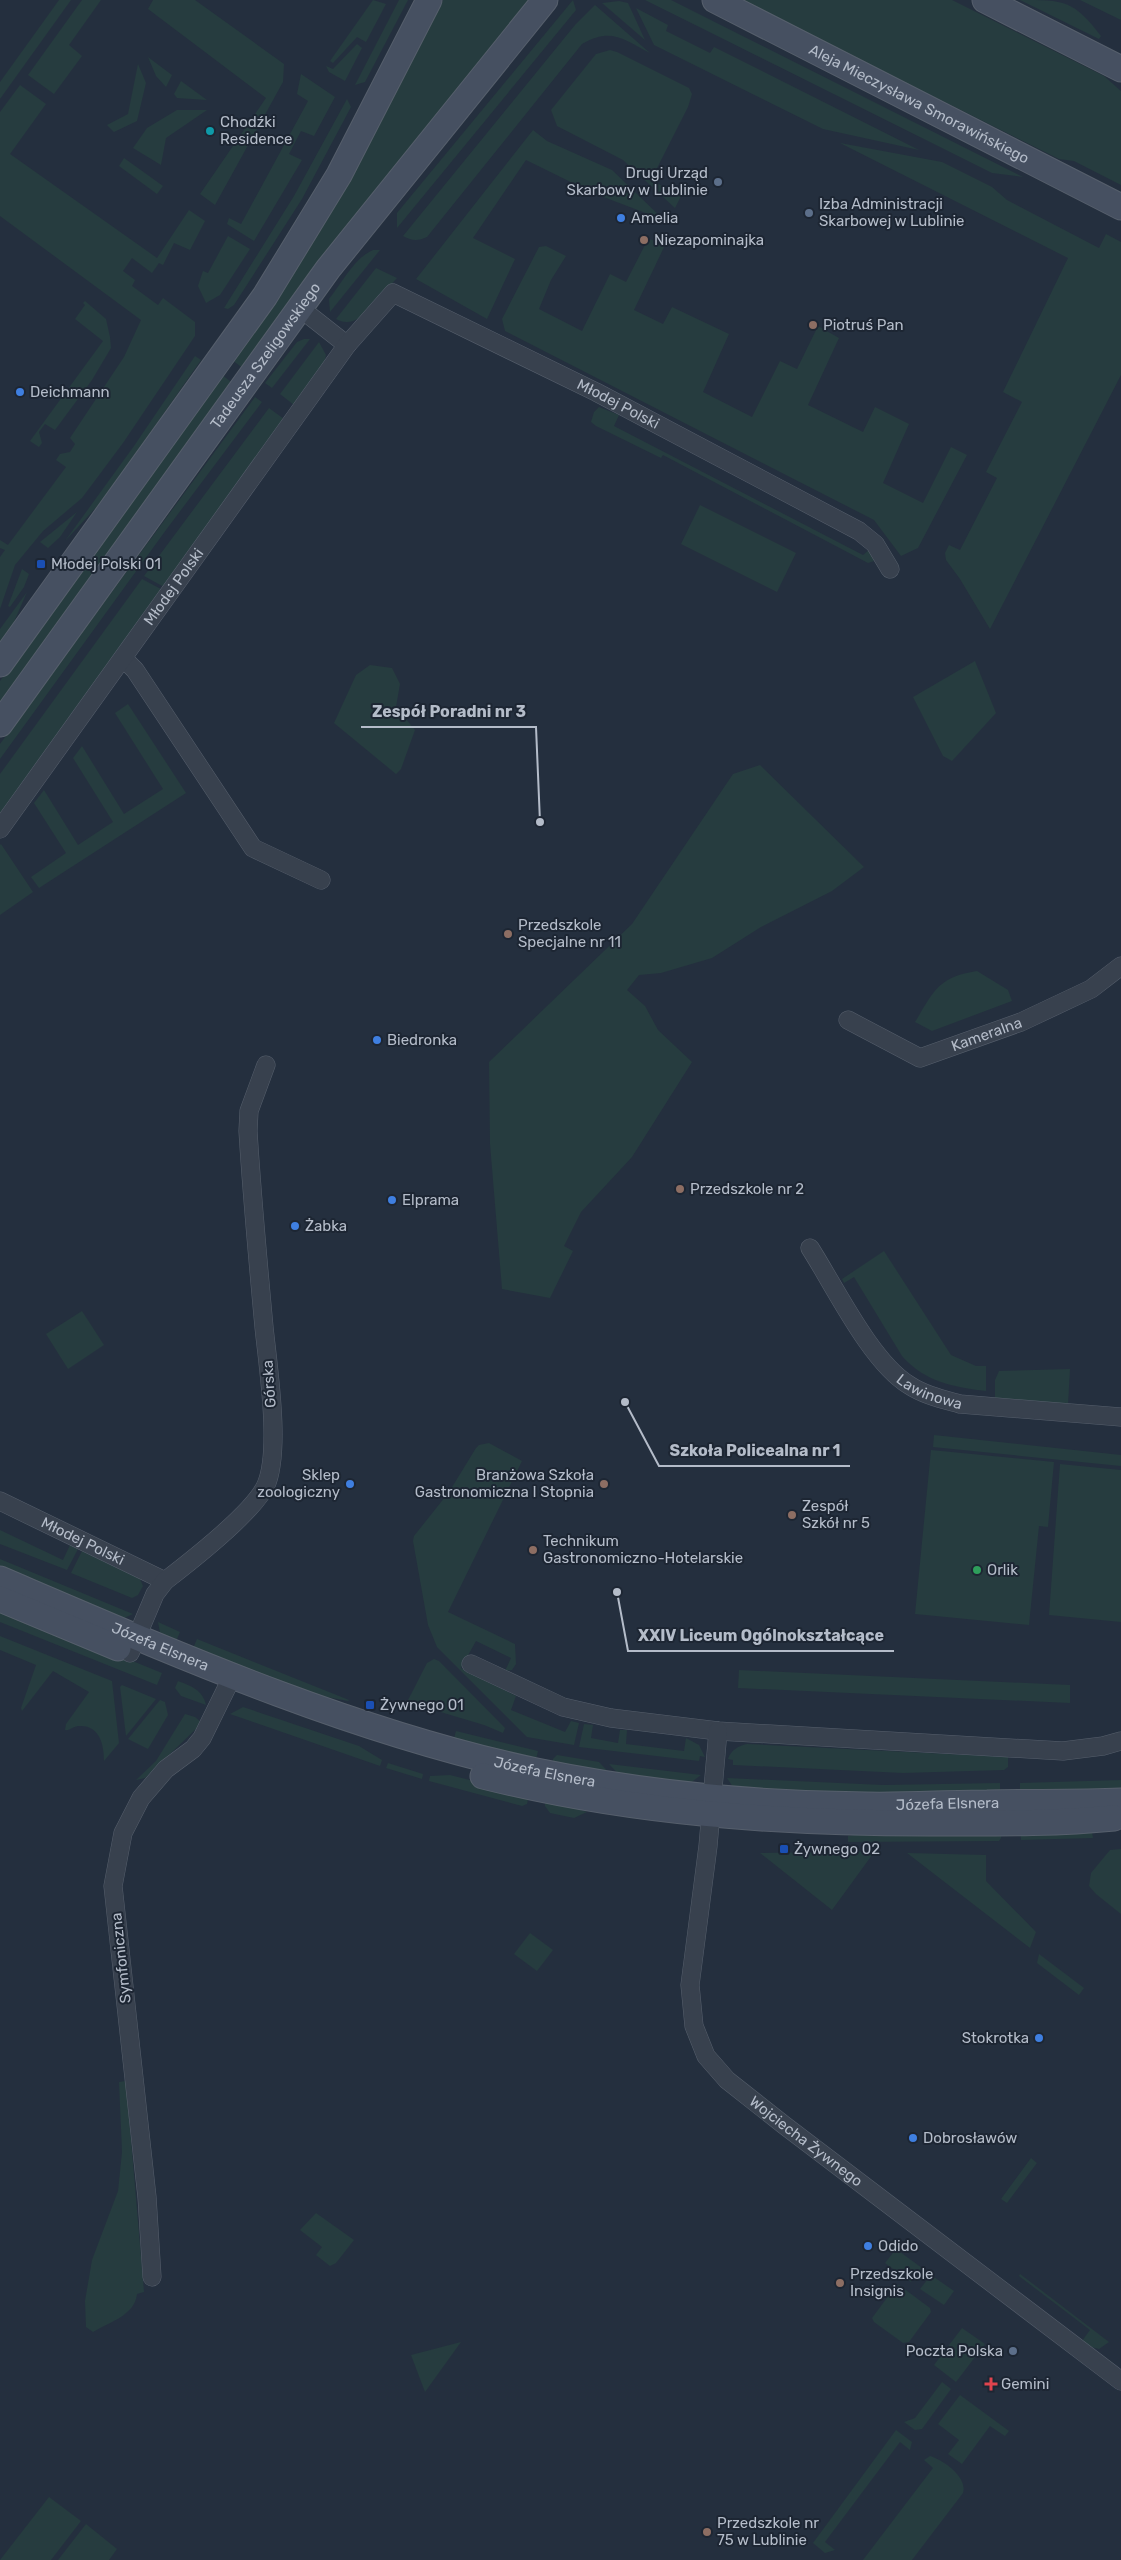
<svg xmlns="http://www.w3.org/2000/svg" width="1121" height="2560" font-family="Rubik,sans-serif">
<rect width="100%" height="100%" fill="#242f3e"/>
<!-- green -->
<g fill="#263c3f">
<path d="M59 0H71L0 99V82Z"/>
<path d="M82 0H101L69 45 82 56 54 94 28 75Z"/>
<path d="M153 0H195L284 64 283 82 215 205 200 194 266 98 148 9Z"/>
<path d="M373 0 386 4 366 42 357 37 333 63 330 61Z"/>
<path d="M399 0H408L365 82 355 85Z"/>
<path d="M443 0H530L244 369 232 360 359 159Z"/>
<path d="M573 0 576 10 397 228V213Z"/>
<path d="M645 0H671L1023 177 992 173Z"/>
<path d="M740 0H952L1104 76 1121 91V185L1074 161 1059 159Z"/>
<path d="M1020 0C1065 0 1073 0 1101 36L1099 39Z"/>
<path d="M1080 0H1121V20Z"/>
<path d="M619 1 628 3 645 40 602 3Z"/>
<path d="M595 5 650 53C623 39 611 27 582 44L427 237C418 241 412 241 403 236L575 25Z"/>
<path d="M636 8 668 25 666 31 710 53 714 47 919 150 823 129 654 45Z"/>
<path d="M357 44 362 48 345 81 329 72 326 66 333 69Z"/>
<path d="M610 50 617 52 689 88 692 94 688 107 651 180 681 196 675 208 623 160 557 126 551 110 596 54Z"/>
<path d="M148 57 172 75 166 87 156 76Z"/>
<path d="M138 64 146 83 137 121 114 132 107 125 128 114Z"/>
<path d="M301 74 335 97 314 136 301 131 289 154 302 160 254 241 227 224 229 218 241 224 308 101 297 94Z"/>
<path d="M181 81 207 100 177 98 174 94Z"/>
<path d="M20 85 46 104 10 154 157 258 189 210 205 221 190 250 174 243 163 265 159 263 152 273 132 258 123 271 135 280 132 286 158 305 163 298 195 322V336L123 443 82 498 43 531 15 565 0 609V557L5 550 0 548V540L8 545 66 467 56 460 60 454 70 452 75 444 70 438 124 357 141 320 0 216V112Z"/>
<path d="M347 99 351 107 302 199 234 305 228 309 224 308 294 196Z"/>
<path d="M177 110H207L166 138 161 165 133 148 147 128Z"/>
<path d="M533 130 547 141 612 170 664 220 593 193 526 160 473 238 515 259 487 319 416 279Z"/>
<path d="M840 143 942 162 992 187 1007 200 1099 248 1106 234 1121 242V375L990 629 960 579 946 560 945 553 949 545 960 550 997 478 986 472 1022 402 1003 392 1068 258Z"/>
<path d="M124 158 163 186 157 194 119 166Z"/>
<path d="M228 236 250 249 220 295 206 303 198 286 203 271 208 273Z"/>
<path d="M648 239 666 243 634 310 663 324 672 307 729 334 703 392 752 417 780 361 797 369 818 326 839 338 808 405 863 432 875 407 909 424 883 483 923 503 951 447 967 455 918 548 901 556 874 520 505 331 502 319 539 247 546 246 566 256 551 280 539 309 582 331 610 274 626 282Z"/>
<path d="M373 250H380L330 312 329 299C342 283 354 258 373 250Z"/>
<path d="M376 268 397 278C382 294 360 333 336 319Z"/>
<path d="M85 301 106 319 110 337 111 348 92 380 55 430 45 424 39 432 42 443 39 447 30 441 103 341 75 319 85 305 83 303Z"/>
<path d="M304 339H310L272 388 265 383 297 342Z"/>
<path d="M319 342 326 355 324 364 294 405 280 394Z"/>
<path d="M195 356 201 360 104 499 65 541 134 446Z"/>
<path d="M222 375 234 384 0 706V681Z"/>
<path d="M255 397 262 402 166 530 0 759V744Z"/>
<path d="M599 407 619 415 614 426 863 555 870 549 874 561 868 563 663 455 661 458 596 426 591 422 594 412Z"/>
<path d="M269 408 284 419 164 587 144 576Z"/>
<path d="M700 505 796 553 777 592 681 544Z"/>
<path d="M77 512 60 537 48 548 40 542Z"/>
<path d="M22 569 29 574 24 587 10 607 8 606Z"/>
<path d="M142 579 161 589 0 815V774Z"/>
<path d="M27 592 10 631 0 643V629Z"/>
<path d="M975 661 996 713 952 761 943 756 913 697Z"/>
<path d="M370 665 392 668 400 684 396 707 415 730 401 769 396 774 334 723 356 675Z"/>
<path d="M128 704 186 793 39 888 31 877 66 853 34 803 44 790 78 845 113 822 73 758 82 746 124 814 163 789 115 713Z"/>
<path d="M760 765 864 867 832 891 761 927 712 958 661 973 639 975 627 990 645 1006 658 1030 692 1062 632 1157 581 1212 564 1246 573 1251 550 1298 502 1289 490 1144 489 1062 632 924 733 774Z"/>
<path d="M1 844 33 892 0 915V845Z"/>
<path d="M977 971 1008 990 1012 1001 932 1031 915 1022C934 991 938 977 977 971Z"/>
<path d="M884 1251 951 1355 976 1366H986V1391C953 1387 925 1382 902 1356L854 1277 844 1283 842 1279Z"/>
<path d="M82 1311 104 1345 68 1369 46 1334Z"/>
<path d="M1070 1369 1068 1405 995 1401V1380L999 1371Z"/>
<path d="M934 1435 1121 1455V1466L933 1447Z"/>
<path d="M489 1443 522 1461 448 1612 515 1644 516 1664 512 1670 505 1671 511 1658 476 1641 461 1668 516 1696 511 1710 565 1732 571 1721 579 1723 574 1745 527 1737 437 1647 428 1625 413 1541 414 1536 449 1492 476 1448 479 1445Z"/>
<path d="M931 1450 1054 1462 1048 1527 1039 1526 1029 1625 915 1614Z"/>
<path d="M1060 1464 1121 1470V1622L1049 1615Z"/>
<path d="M0 1530 63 1560 70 1545 78 1549 67 1570 0 1544Z"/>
<path d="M82 1551 140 1579 143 1586 138 1595 132 1598 71 1573Z"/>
<path d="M0 1559 133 1614 120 1620 0 1574Z"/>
<path d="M0 1607 162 1673 157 1685 0 1622Z"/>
<path d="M158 1622 180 1632 174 1646 161 1638Z"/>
<path d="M0 1636 112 1681 119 1743 104 1761C104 1745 100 1725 79 1726 73 1726 70 1731 65 1730L66 1724 89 1692 53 1671 22 1711 21 1708 36 1665 0 1650Z"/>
<path d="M197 1639 349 1700 348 1701 290 1690 191 1653Z"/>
<path d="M434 1659 439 1661 505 1728 503 1733 484 1725 407 1702 427 1663Z"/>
<path d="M739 1670 1070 1685V1703L738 1688Z"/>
<path d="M178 1681C191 1686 203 1690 206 1705L181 1696 175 1688Z"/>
<path d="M122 1685 156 1699 126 1736 120 1687Z"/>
<path d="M160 1700 165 1702 168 1715 148 1749 128 1739Z"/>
<path d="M243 1707 359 1746 382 1760 380 1766 230 1714Z"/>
<path d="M185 1714 195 1717 201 1722 198 1727 145 1778 136 1780 156 1761Z"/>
<path d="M584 1724 593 1725 591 1738 618 1743 620 1730H627L626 1744 684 1751 686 1738 699 1745 705 1757 700 1756 699 1761 579 1747Z"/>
<path d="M456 1731 538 1751 535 1765 454 1738Z"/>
<path d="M747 1744 1008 1757V1767L1004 1770 903 1773 733 1765V1760L728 1759C731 1750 738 1746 747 1744Z"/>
<path d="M557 1755 599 1762 613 1777 552 1767 553 1759Z"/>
<path d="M388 1763 423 1774 422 1779 386 1768Z"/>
<path d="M609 1764 701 1775 689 1784 623 1779Z"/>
<path d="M450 1775 529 1795 527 1804 522 1806 429 1781 430 1776Z"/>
<path d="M727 1778 883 1785 1000 1783V1795L896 1798 733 1787Z"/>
<path d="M1121 1780V1793L1020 1797V1783Z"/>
<path d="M545 1800H551L587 1812 574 1818 550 1813 545 1806Z"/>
<path d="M1001 1827V1838L999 1841 848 1842V1836L884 1830Z"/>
<path d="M1020 1827 1092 1832 1093 1838 1021 1840Z"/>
<path d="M1121 1849V1914L1096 1894 1089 1886 1091 1873 1110 1850Z"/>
<path d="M875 1851 832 1910 760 1853Z"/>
<path d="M907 1853 986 1855V1881L1036 1932 1030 1948Z"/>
<path d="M530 1933 553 1950 537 1971 514 1954Z"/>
<path d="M1039 1954 1084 1988 1079 1995 1037 1963Z"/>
<path d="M126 2081 144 2292 137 2294C135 2315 110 2322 93 2332L86 2327 85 2301 92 2260 118 2191 122 2152 119 2082Z"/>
<path d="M1031 2158 1037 2163 1007 2203 1001 2199Z"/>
<path d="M316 2213 354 2240 336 2263 330 2266 316 2255 322 2247 300 2230Z"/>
<path d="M896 2249 922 2268 911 2282 885 2263Z"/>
<path d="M1020 2274 1109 2342 1099 2349 1091 2347 1082 2341 1090 2330 1019 2276Z"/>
<path d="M931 2275 954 2291 944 2305 920 2289Z"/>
<path d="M899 2285 930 2308 931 2312 909 2342 903 2343 874 2322 872 2318 895 2287Z"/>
<path d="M962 2328 985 2344 956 2382 934 2365Z"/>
<path d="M461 2342 425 2392 411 2355Z"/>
<path d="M942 2382 951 2389 922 2429 915 2430 904 2422 915 2418Z"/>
<path d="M960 2395 1009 2431 1005 2436 990 2426 962 2464 948 2454 959 2440 938 2424Z"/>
<path d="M896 2430 912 2442 910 2450 900 2442 825 2542 835 2550 825 2553 813 2543Z"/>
<path d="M930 2456C944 2460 968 2478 963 2493L912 2560H863L933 2468 924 2460Z"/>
<path d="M49 2497 81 2521 51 2560H0Z"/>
<path d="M86 2524 117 2549 109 2560H58Z"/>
</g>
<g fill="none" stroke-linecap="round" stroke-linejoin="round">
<!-- street casing -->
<g stroke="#565f6c" stroke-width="19">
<g id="street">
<path d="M300 308 347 345"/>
<path d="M123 658 135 670 253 848 321 880"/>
<path id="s1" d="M0 829 347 345 393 293 596 392 859 531 875 544 890 569"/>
<path id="s2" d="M848 1020 920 1058 1021 1022 1091 989 1121 966"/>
<path id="s3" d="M810 1248C835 1287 871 1362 909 1385 924 1395 942 1399 960 1404L1121 1417"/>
<path id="s4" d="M0 1501 165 1581"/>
<path d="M130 1653 155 1594 165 1581C191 1561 254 1512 266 1485 281 1450 268 1367 264 1327 258 1262 252 1197 248 1131L249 1111 266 1065"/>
<path d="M471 1664 563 1707 611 1718 718 1731 1063 1751 1103 1746 1121 1741"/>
<path id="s5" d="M718 1731 708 1846 690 1985 694 2026 706 2056 727 2080 784 2125 1121 2381"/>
<path d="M152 2277 147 2197 113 1886 123 1833 141 1798 166 1769 193 1749 202 1738 232 1677"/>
</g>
</g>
<!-- secondary casing -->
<g stroke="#565f6c" stroke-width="27">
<g id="secondary">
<path id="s6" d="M715 0 1121 207"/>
<path d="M985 0 1121 69"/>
<path d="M0 664 265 296 339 175 429 0"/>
<path id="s7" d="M0 724 328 269 545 0"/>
<path id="s8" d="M0 1579C173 1653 352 1732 536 1771 643 1793 755 1804 865 1805 906 1806 947 1803 987 1803 1032 1802 1077 1803 1121 1801"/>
<path d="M0 1599 118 1648"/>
<path d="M483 1776C631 1813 777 1823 929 1823 990 1823 1053 1824 1114 1818"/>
</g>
</g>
<!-- street -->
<use href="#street" stroke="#38414e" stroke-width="18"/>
<!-- secondary -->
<use href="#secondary" stroke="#465061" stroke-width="25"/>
</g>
<!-- markers -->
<circle fill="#0f9aa8" stroke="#1d2633" stroke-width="2" cx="210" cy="131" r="5"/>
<g fill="#5c6f8a" stroke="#1d2633" stroke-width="2">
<circle cx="718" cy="182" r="5"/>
<circle cx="809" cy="213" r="5"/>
<circle cx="1013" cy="2351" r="5"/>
</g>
<g fill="#3f7fe0" stroke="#1d2633" stroke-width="2">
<circle cx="621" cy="218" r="5"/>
<circle cx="20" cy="392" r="5"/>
<circle cx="377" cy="1040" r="5"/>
<circle cx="392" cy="1200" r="5"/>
<circle cx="295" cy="1226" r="5"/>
<circle cx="350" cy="1484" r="5"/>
<circle cx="1039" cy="2038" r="5"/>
<circle cx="913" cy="2138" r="5"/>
<circle cx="868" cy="2246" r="5"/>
</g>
<g fill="#8d6e63" stroke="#1d2633" stroke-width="2">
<circle cx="644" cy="240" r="5"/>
<circle cx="813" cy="325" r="5"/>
<circle cx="508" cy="934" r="5"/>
<circle cx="680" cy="1189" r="5"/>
<circle cx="604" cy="1484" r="5"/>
<circle cx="792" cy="1515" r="5"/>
<circle cx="533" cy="1550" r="5"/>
<circle cx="840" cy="2283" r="5"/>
<circle cx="707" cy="2532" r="5"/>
</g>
<g fill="#1a4fb4" stroke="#1d2633" stroke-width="2">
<rect x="36" y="559" width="10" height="10" rx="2.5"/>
<rect x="365" y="1700" width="10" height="10" rx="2.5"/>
<rect x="779" y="1844" width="10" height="10" rx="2.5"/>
</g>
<circle fill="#2e9e5b" stroke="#1d2633" stroke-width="2" cx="977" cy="1570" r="5"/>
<path fill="#e0444e" stroke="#1d2633" stroke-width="2" d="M988.5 2376.5h5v5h5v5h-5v5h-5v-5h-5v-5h5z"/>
<g text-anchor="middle" stroke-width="4" stroke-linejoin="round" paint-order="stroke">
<!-- street labels -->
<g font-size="15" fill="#b4bcc9" stroke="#1d2633">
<text dy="5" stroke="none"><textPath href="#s6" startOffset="229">Aleja Mieczysława Smorawińskiego</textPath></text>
<text dy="5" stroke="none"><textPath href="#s7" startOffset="454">Tadeusza Szeligowskiego</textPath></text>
<text dy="5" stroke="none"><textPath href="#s1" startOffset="916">Młodej Polski</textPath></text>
<text dy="5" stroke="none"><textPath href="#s1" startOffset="298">Młodej Polski</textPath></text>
<text dy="5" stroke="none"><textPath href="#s2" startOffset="152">Kameralna</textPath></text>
<text transform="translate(269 1384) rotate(-94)" y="5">Górska</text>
<text dy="5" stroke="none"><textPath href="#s3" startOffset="192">Lawinowa</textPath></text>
<text dy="5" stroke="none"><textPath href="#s4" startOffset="92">Młodej Polski</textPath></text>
<text dy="5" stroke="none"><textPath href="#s8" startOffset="174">Józefa Elsnera</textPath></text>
<text dy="5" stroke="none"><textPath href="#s8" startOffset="579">Józefa Elsnera</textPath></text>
<text dy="5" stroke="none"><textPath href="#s8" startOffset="984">Józefa Elsnera</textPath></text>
<text transform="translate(121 1958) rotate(-96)" y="5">Symfoniczna</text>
<text dy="5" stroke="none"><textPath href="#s5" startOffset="461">Wojciecha Żywnego</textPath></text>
</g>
<!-- poi labels -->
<g font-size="15" fill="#b4bcc9" stroke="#1d2633" text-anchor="start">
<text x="220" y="127">Chodźki<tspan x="220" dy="17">Residence</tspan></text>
<text x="708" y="178" text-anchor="end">Drugi Urząd<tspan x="708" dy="17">Skarbowy w Lublinie</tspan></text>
<text x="819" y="209">Izba Administracji<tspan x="819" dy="17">Skarbowej w Lublinie</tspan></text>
<text x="631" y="223">Amelia</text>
<text x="654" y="245">Niezapominajka</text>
<text x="823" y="330">Piotruś Pan</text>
<text x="30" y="397">Deichmann</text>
<text x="51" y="569">Młodej Polski 01</text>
<text x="518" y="930">Przedszkole<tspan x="518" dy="17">Specjalne nr 11</tspan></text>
<text x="387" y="1045">Biedronka</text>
<text x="690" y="1194">Przedszkole nr 2</text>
<text x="402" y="1205">Elprama</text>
<text x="305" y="1231">Żabka</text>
<text x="340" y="1480" text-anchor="end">Sklep<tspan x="340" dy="17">zoologiczny</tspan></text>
<text x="594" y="1480" text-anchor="end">Branżowa Szkoła<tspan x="594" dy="17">Gastronomiczna I Stopnia</tspan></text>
<text x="802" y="1511">Zespół<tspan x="802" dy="17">Szkół nr 5</tspan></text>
<text x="543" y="1546">Technikum<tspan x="543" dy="17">Gastronomiczno-Hotelarskie</tspan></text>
<text x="987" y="1575">Orlik</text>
<text x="380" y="1710">Żywnego 01</text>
<text x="794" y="1854">Żywnego 02</text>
<text x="1029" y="2043" text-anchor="end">Stokrotka</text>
<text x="923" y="2143">Dobrosławów</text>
<text x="878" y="2251">Odido</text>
<text x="850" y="2279">Przedszkole<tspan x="850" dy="17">Insignis</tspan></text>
<text x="1003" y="2356" text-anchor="end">Poczta Polska</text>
<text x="1001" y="2389">Gemini</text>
<text x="717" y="2528">Przedszkole nr<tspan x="717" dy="17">75 w Lublinie</tspan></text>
</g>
</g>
<!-- callouts -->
<path fill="none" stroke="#b4bcc9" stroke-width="2" d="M540 822L536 727H361M625 1402L659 1466H850M617 1592L628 1651H894"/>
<g fill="#b4bcc9" stroke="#1d2633" stroke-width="2">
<circle cx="540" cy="822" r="5"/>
<circle cx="625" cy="1402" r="5"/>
<circle cx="617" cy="1592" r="5"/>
</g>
<g font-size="16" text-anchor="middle" font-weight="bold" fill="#b4bcc9" stroke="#1d2633" stroke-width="4" stroke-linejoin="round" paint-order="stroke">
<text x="449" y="717">Zespół Poradni nr 3</text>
<text x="755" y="1456">Szkoła Policealna nr 1</text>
<text x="761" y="1641">XXIV Liceum Ogólnokształcące</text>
</g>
</svg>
